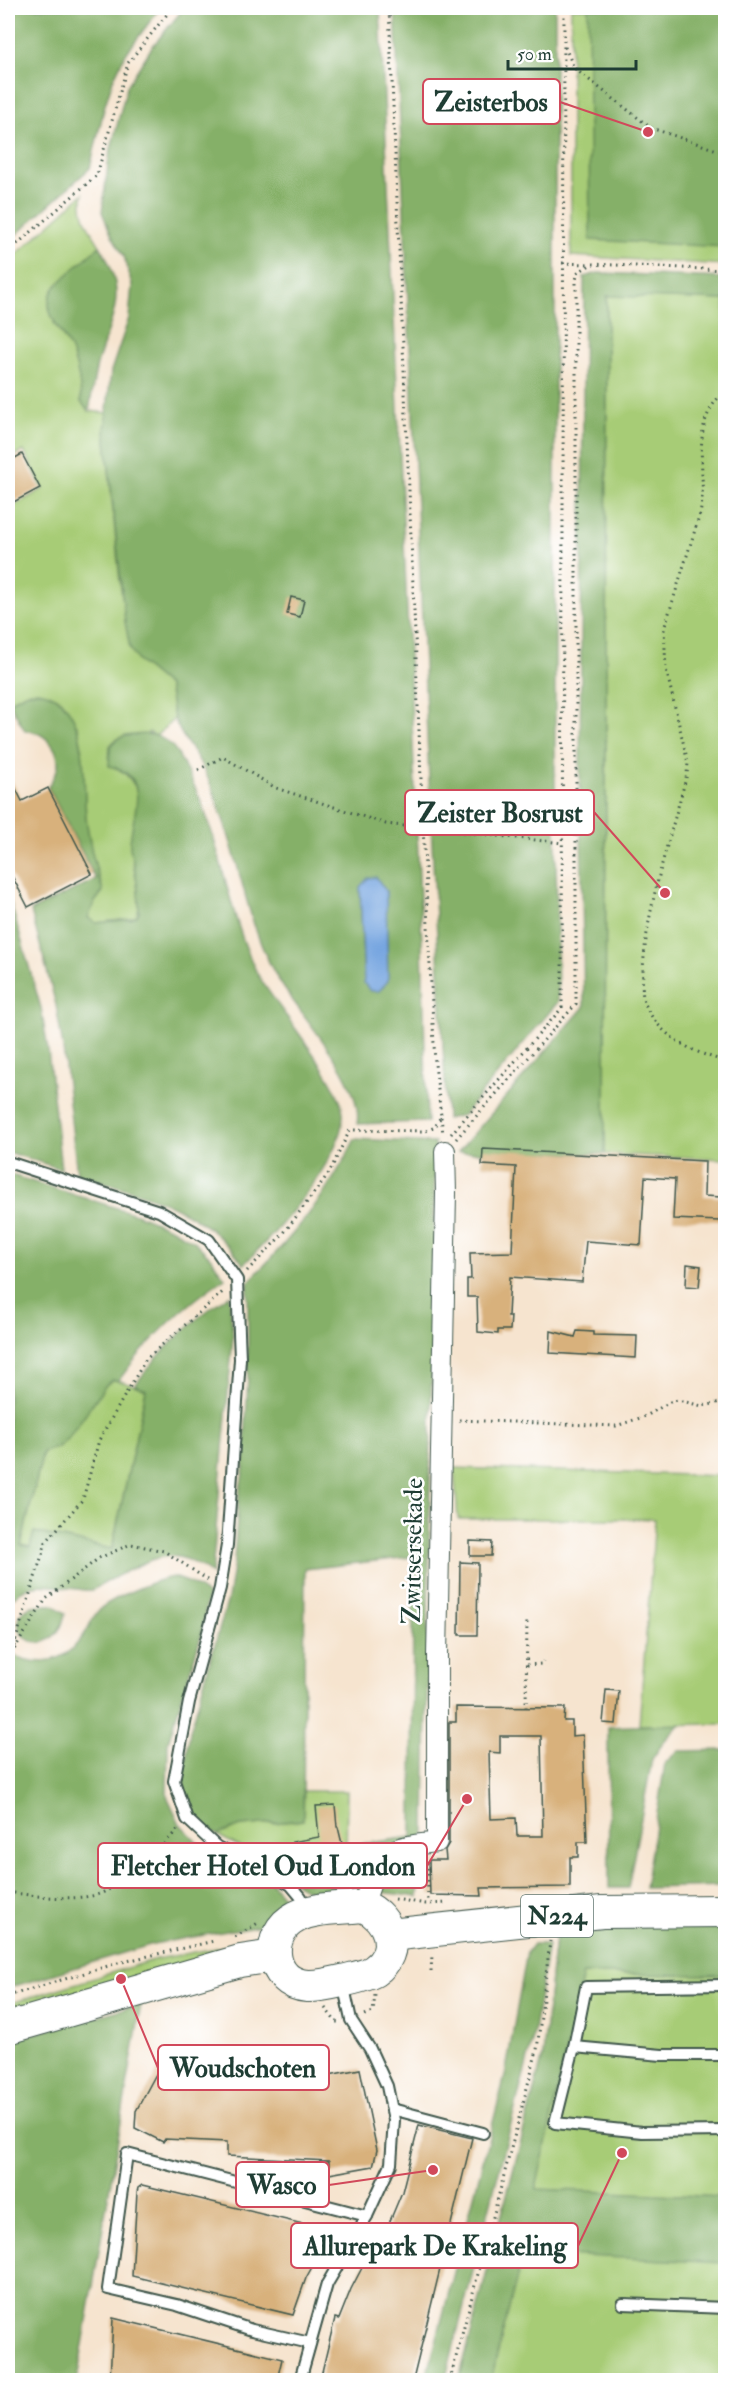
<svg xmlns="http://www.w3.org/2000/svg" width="733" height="2388" font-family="'IM FELL Double Pica',serif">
<rect width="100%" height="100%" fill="#fff"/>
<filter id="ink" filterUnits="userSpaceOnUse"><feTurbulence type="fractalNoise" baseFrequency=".0167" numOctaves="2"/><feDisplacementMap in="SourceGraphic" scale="12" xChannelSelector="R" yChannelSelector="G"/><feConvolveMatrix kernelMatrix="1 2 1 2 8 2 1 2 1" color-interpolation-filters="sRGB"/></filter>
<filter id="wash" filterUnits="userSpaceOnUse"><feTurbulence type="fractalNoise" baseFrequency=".008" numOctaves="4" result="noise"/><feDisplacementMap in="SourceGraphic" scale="24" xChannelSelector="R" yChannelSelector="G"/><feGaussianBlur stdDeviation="1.35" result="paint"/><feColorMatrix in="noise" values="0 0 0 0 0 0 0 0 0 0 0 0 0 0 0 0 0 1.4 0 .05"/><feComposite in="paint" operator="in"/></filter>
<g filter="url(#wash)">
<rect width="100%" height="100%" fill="#f6e4cf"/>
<!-- green -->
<g fill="#a7cc76" stroke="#638455" stroke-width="1.5">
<path d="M571 8H725V265L571 256Z"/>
<path d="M83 194C78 215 91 230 100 246L53 290 54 323 71 349 81 380V402L89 411 107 413 105 430 120 582 130 648 138 661 168 686 174 719 156 736 149 732 117 768C127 774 134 781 137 792 141 811 129 829 131 847 132 869 144 895 137 916L131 919 96 923 88 918 94 903 103 891 92 855 86 819 82 748 78 727 59 698 25 693 8 702V509L43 489 24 451 8 459V262Z"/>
<path d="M607 295 725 300V1159L605 1154Z"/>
<path d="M112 1380 120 1381 146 1389 112 1549 34 1533 30 1548 21 1546 43 1452 58 1447 106 1385Z"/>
<path d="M454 1468 725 1476V1724L639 1725 655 1519H458Z"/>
<path d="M304 1791H347L346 1855 327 1878 320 1882 293 1881 278 1867 217 1835 241 1826 303 1820Z"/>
<path d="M725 1921V2380H459L543 2056 555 1938Z"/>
<path d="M255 1941 224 1952 8 2017V2004L157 1959Z"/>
</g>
<!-- forest -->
<g fill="#85b067" stroke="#52764e" stroke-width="1.5" fill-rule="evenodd">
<path d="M8 8H160L125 55 113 80 105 105 90 168 8 242Z"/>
<path d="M184 8H380L422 944 427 1122 357 1124C365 1082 299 1014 278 979 249 931 242 871 223 819 217 803 212 784 203 768 195 753 178 733 174 717 171 707 171 696 168 686L138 661 130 648 125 622 105 430 111 371 129 318 132 285 124 256 111 234 102 212 109 157 127 86 152 47ZM360 887 386 891V903L364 983Z"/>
<path d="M395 8H555V779L558 1002 463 1115 447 1119 431 825Z"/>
<path d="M588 8H725V247L590 240Z"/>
<path d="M100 246C130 296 111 315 97 365 93 380 92 396 89 411L81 402C81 384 78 370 72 353 65 333 39 313 53 290 59 280 89 256 100 246Z"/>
<path d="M598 273 725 278V300L607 296 605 1154 458 1152 584 1007 580 771 584 277Z"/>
<path d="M37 691C92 697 82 779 86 818 89 844 95 867 103 891L94 903 88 918 96 923 131 919 137 916 139 912C139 897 137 880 134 865 133 859 130 852 130 846 130 817 155 776 109 766L110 746C117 737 123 736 133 735 148 733 159 734 171 745 177 750 181 760 185 768 221 831 225 908 257 973 274 1005 345 1085 343 1116 341 1162 276 1233 243 1265 240 1257 232 1250 226 1244 186 1201 130 1191 77 1174L63 1048 56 1005 31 911 96 879 48 787C51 781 58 772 58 765 59 746 42 730 25 731L9 702 25 693Z"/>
<path d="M8 894 41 1008 48 1050 61 1169 8 1152Z"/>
<path d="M355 1139 435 1143 425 1830 418 1897C402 1895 387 1892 371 1892 346 1891 313 1900 293 1881 301 1881 310 1883 318 1882 331 1880 345 1858 347 1846L412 1837 413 1563 411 1557 305 1569 303 1820 241 1826 217 1835 204 1826 188 1805 183 1780 190 1731 228 1599 234 1561 239 1494 244 1468 248 1374V1282C292 1238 328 1195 355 1139Z"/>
<path d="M8 1174 136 1214 172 1229 194 1241 211 1258 225 1278C183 1306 148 1340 119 1380H112L106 1385 69 1437 58 1447 43 1452 21 1545 30 1547 34 1532 112 1549 146 1390 135 1385C161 1350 193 1319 229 1295L233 1336 212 1574C171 1543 153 1558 112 1579 106 1582 99 1587 92 1590 88 1591 83 1590 78 1589 49 1587 29 1576 8 1604Z"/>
<path d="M174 1577 190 1583 208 1595 201 1636 168 1742 167 1796 180 1824 207 1852 270 1881 294 1909 285 1921 153 1944 8 1988V1653C39 1668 63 1665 84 1635 89 1628 92 1618 98 1611 107 1600 159 1578 174 1577Z"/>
<path d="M53 1605 65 1613C64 1631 45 1652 26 1638 14 1629 17 1614 29 1607 35 1604 46 1605 53 1605Z"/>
<path d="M680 1724 665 1740 652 1759 628 1888H609L608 1727Z"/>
<path d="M725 1750V1886L645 1888 665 1763 678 1751Z"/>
<path d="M685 1921H725V1975L583 1974 536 2189 725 2197V2263L523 2253 491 2380H459L543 2056 555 1938Z"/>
<path d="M533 1944H548L532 2043 445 2380H426L505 2076 527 1952Z"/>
<path d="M141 2004 77 2380H8V2041Z"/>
</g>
<!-- water -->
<path fill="#76a5e0" stroke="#4a718a" stroke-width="1.5" d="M376 877 386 891 388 981 379 991H370L364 983 360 887 368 878Z"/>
<g id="blocks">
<!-- building -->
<g fill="#d8b17b" fill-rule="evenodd">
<path d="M22 454 40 488 8 505V462Z"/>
<path d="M291 597 304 600 300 617 287 614Z"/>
<path d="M8 773 22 801 48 788 92 874 28 907 8 868Z"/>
<path d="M483 1149 705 1161 704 1196 721 1197 720 1221 673 1219 675 1179 645 1177 641 1245 586 1241 582 1282 510 1277 508 1316H511L510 1330H498V1334L478 1332 477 1297H467V1279H471L470 1253 512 1252 516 1167 482 1165Z"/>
<path d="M687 1264 701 1266 699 1287 686 1286Z"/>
<path d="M551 1331 575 1337 577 1331 593 1332V1335L637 1336 636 1358 550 1353Z"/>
<path d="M470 1541 492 1542 491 1556H470Z"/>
<path d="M460 1562 478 1563 477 1635H459Z"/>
<path d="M606 1690 619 1691 616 1724 603 1723Z"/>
<path d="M456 1707 565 1708 564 1721H572V1736L583 1735 587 1842H578V1857H570V1887L481 1888 482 1896 430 1895 429 1860H446L445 1850 449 1843V1722H456ZM500 1736H541L543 1836H517L516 1818 491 1819 489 1752 500 1753Z"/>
<path d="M335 1805 337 1827H338L343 1848 316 1853 317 1858 296 1862 292 1842 319 1837 316 1806Z"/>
<path d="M169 2050 203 2069 231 2075 232 2074 324 2076 360 2069 377 2150 373 2166 329 2174V2161L227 2156V2142L165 2139 163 2142 135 2128 136 2111Z"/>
<path d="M419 2125 472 2138 413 2380H320L335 2318 339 2319 351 2289 363 2266 382 2256 373 2251 387 2228 402 2192Z"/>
<path d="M142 2185 332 2231 306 2278 293 2315 132 2276 137 2192 138 2188Z"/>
<path d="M113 2318 282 2359 277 2380H110Z"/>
</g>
</g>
</g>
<g filter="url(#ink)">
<use href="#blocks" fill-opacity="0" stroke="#3f564b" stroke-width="1.5"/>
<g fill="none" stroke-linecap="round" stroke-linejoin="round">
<!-- service casing -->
<g stroke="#3f564b" stroke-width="14">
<g id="service">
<path d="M8 1162 159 1211 209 1240 237 1280 240 1359 227 1545 220 1588 189 1702 174 1781 187 1819 217 1847 267 1871 291 1885 301 1897 306 1911"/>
<path d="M726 1985 586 1987 574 2047 555 2123 642 2132 726 2131"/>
<path d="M574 2047 662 2055H726"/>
<path d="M392 2109 483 2133"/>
<path d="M623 2304 726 2308"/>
<path d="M310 2343 252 2330 177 2305 108 2289 127 2154 367 2216"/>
<path d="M300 2380 327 2284 367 2216 391 2164 394 2120 387 2086 370 2049 351 2020 343 1983"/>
</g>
</g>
<!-- minor casing -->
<g stroke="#3f564b" stroke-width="22">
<path id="minor" d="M363 1906C370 1887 376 1856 400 1848 411 1844 425 1844 437 1842V1656L446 1193 445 1151"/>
</g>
<!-- primary casing -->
<g stroke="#3f564b" stroke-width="34">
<g id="primary">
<path d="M363 1906C390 1917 402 1952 374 1971 364 1977 319 1987 307 1986 269 1983 264 1933 296 1917 314 1907 342 1909 363 1906Z"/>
<path d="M390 1935 602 1912 726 1911"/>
<path d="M8 2028 240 1961 274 1956"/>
</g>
</g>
<!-- path -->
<g stroke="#3f564b" stroke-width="3" stroke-dasharray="1.5 4.5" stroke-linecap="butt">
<path d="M565 47 574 68 651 128 726 153"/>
<path d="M8 252 97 175 128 63 172 8"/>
<path d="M562 263 590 264"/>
<path d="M726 390C686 425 709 470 700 514L664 629 666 669 688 763 687 774C670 839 647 903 643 970 643 980 641 992 644 1001 656 1035 694 1054 726 1061"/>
<path d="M198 770 223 757 276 788 386 824 563 843"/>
<path d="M441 1117 443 1134"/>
<path d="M451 1134 562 1008 564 8"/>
<path d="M456 1139 576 1004V280L578 272 592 264 726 270"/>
<path d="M247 1271 283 1234 329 1173 350 1130 426 1131 435 1127 441 1116 435 1064 423 827 389 8"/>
<path d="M459 1420 616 1426 646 1416 670 1402 678 1400 702 1406 714 1404 726 1399"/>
<path d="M12 1652 46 1542 83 1499 99 1440 146 1359 224 1291"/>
<path d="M8 1659 46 1599 99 1558 131 1544 164 1551 208 1580"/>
<path d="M527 1665 542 1664 543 1661"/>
<path d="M526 1708 527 1618"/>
<path d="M427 1862 428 1903"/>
<path d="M8 1892C33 1896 71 1901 96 1895 118 1890 163 1846 179 1828"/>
<path d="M395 1899 426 1904 448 1903"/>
<path d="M235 1937 258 1923"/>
<path d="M431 1971 432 1955"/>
<path d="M8 1996 118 1963 214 1941"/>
<path d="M325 2008 336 2022H338"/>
<path d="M365 2015 373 2012 375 1995"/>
<path d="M450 2380 537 2050 550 1941"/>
</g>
<!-- service -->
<use href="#service" stroke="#fff" stroke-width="10"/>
<!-- minor -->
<use href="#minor" stroke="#fff" stroke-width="20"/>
<!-- primary -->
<use href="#primary" stroke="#fff" stroke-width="32"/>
</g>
</g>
<g text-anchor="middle" stroke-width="5" stroke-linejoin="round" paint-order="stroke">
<!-- shield labels -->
<rect fill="#fff" stroke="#627771" stroke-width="1.5" x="521" y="1895" width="72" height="42" rx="4.5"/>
<g font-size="24" font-weight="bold" fill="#1f3d34">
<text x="557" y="1924">N224</text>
</g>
<!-- street labels -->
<g font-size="26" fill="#1f3d34" stroke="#fff">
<text transform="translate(412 1551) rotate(-89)" y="9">Zwitsersekade</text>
</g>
</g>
<!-- callouts -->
<path fill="none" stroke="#d1495b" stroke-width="2" d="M648 132L560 102M665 893L594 812M467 1799L427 1866M121 1979L158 2068M433 2170L329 2185M622 2153L578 2246"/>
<g fill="#d1495b" stroke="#fff" stroke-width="2">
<circle cx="648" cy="132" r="6"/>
<circle cx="665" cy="893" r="6"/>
<circle cx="467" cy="1799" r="6"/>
<circle cx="121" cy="1979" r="6"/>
<circle cx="433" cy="2170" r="6"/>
<circle cx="622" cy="2153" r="6"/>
</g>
<g fill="#fff" stroke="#d1495b" stroke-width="2">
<rect x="423" y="79" width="137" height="45" rx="6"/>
<rect x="405" y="790" width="189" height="45" rx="6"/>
<rect x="98" y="1843" width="329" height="45" rx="6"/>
<rect x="158" y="2045" width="171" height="45" rx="6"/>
<rect x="236" y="2162" width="93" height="45" rx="6"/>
<rect x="291" y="2223" width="287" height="45" rx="6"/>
</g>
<g font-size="27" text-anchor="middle" font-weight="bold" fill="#1f3d34">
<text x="491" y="111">Zeisterbos</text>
<text x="500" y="822">Zeister Bosrust</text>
<text x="263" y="1875">Fletcher Hotel Oud London</text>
<text x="243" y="2077">Woudschoten</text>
<text x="282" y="2194">Wasco</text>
<text x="435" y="2255">Allurepark De Krakeling</text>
</g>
<!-- margin -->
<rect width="733" height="2388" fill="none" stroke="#fff" stroke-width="30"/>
<!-- scale -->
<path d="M508 60v9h128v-9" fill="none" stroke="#1f3d34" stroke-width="3"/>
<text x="517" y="60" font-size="18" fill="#1f3d34" stroke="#ffffff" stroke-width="4.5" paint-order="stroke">50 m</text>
</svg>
